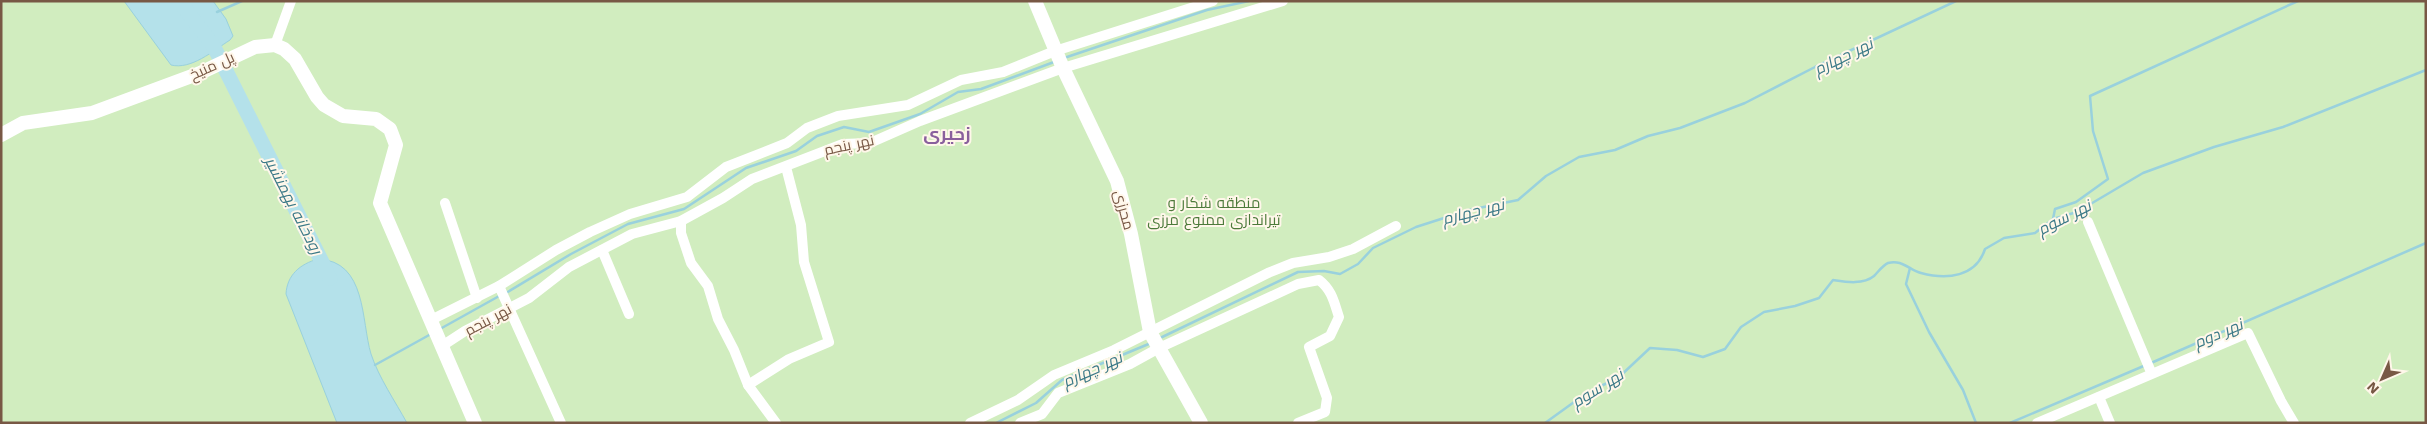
<svg xmlns="http://www.w3.org/2000/svg" width="2427" height="424" font-family="'Work Sans',Cairo,sans-serif">
<rect width="100%" height="100%" fill="#fef4e1"/>
<!-- green -->
<rect fill="#d1edbf" x="1" y="1" width="2425" height="422"/>
<!-- water -->
<g fill="#b4e1ea" stroke="#99d1dd">
<path d="M124 1H213L226 19 233 36 230 40C213 51 191 70 171 65Z"/>
<path d="M318 259C367 261 361 321 371 354 379 378 395 401 407 423H337L286 294C287 275 300 264 318 259Z"/>
</g>
<g fill="none" stroke-linecap="round" stroke-linejoin="round">
<!-- stream -->
<g stroke="#99d1dd" stroke-width="2.5">
<path d="M217 12 242 1"/>
<path d="M1064 58 1207 10 1249 1"/>
<path d="M2053 219 2055 209 2076 202 2108 179 2093 131 2090 96 2298 1"/>
<path d="M1910 268 1906 284 1929 332 1963 390 1976 423"/>
<path d="M506 293 571 254 628 224 684 209 746 168 796 151 817 136 844 127 869 132 920 114 958 92 981 89 1054 62"/>
<path d="M440 329 501 295"/>
<path d="M1158 339 1298 272 1324 271 1340 274 1358 264 1373 248 1416 227 1469 210 1518 200 1546 176 1579 157 1615 150 1648 136 1680 128 1745 103 1815 67 1956 1"/>
<path d="M2151 363 2426 243"/>
<path d="M375 365 431 334"/>
<path d="M996 423 1036 403 1062 380 1151 343"/>
<path d="M1545 423 1588 392 1618 378 1650 348 1677 350 1703 357 1725 349 1741 327 1764 312 1795 306 1819 298 1833 280C1846 282 1863 285 1874 276 1878 272 1883 265 1888 263 1902 259 1909 270 1921 273 1947 280 1976 277 1985 249L2004 238 2035 233 2053 219 2077 212 2143 173 2214 147 2283 127 2426 70"/>
<path d="M2010 423 2146 365"/>
</g>
<!-- river -->
<path stroke="#b4e1ea" stroke-width="15" d="M179 1 213 45 330 278"/>
<!-- street -->
<g stroke="#fff" stroke-width="10">
<path d="M275 45 291 1"/>
<path d="M445 203 477 298"/>
<path d="M681 221V233L691 263 708 286 718 319 734 350 748 385"/>
<path d="M2088 222 2151 372"/>
<path d="M602 250 629 314"/>
<path d="M499 286 561 423"/>
<path d="M431 320 499 286 556 250 590 232 630 214 687 197 726 167 787 143 807 128 838 116 908 105 961 80 1003 72 1055 51 1213 1"/>
<path d="M442 346 465 331 529 298 569 267 632 234 681 221 723 198 752 179 843 144 870 143 920 121 1063 68 1283 1"/>
<path d="M2099 397 2110 423"/>
<path d="M776 423 748 385 789 359 829 342 804 262 801 225 786 167"/>
<path d="M970 423 1018 400 1054 375 1114 350 1268 273 1293 263 1329 257 1353 249 1396 226"/>
<path d="M1020 423 1042 414 1058 393 1130 364 1159 348 1298 284 1319 280C1332 290 1334 302 1339 317L1330 336 1309 347 1327 398 1325 412 1298 423"/>
<path d="M2037 423 2248 333 2281 401 2294 423"/>
</g>
<!-- secondary -->
<g stroke="#fff" stroke-width="14">
<path d="M1035 1 1063 68 1117 181 1131 234 1150 332 1201 423"/>
<path d="M1 135 23 123 92 113 200 73 255 47 275 45 284 49 295 59 317 97 324 105 343 116 376 119 390 129 396 145 380 203 475 423"/>
</g>
</g>
<g text-anchor="middle" stroke-width="4" stroke-linejoin="round" paint-order="stroke">
<!-- street labels -->
<g font-size="15" fill="#785845" stroke="#fff7ea">
<text transform="translate(212 66) rotate(-24)" y="5">پل منیخ</text>
<text transform="translate(849 145) rotate(-12)" y="5">نهر پنجم</text>
<text transform="translate(1124 210) rotate(75)" y="5">محرزی</text>
<text transform="translate(488 320) rotate(-28)" y="5">نهر پنجم</text>
</g>
<!-- park labels -->
<g font-size="15" fill="#4c7a3a" stroke="#fff7ea">
<text x="1214" y="208">منطقه شکار و<tspan x="1214" dy="17">تیراندازی ممنوع مرزی</tspan></text>
</g>
<!-- water labels -->
<g font-size="16" font-style="italic" fill="#3b7987" stroke="#fff7ea">
<text transform="translate(1843 56) rotate(-26)" y="6">نهر چهارم</text>
<text transform="translate(294 205) rotate(63)" y="6">رودخانه بهمنشیر</text>
<text transform="translate(1473 211) rotate(-14)" y="6">نهر چهارم</text>
<text transform="translate(2064 217) rotate(-27)" y="6">نهر سوم</text>
<text transform="translate(2218 333) rotate(-23)" y="6">نهر دوم</text>
<text transform="translate(1092 369) rotate(-24)" y="6">نهر چهارم</text>
<text transform="translate(1597 388) rotate(-32)" y="6">نهر سوم</text>
</g>
<!-- quarter labels -->
<g font-size="18" font-weight="bold" fill="#89609d" stroke="#fff7ea">
<text x="947" y="140">زحیری</text>
</g>
</g>
<!-- border -->
<rect width="2427" height="424" fill="none" stroke="#785845" stroke-width="5"/>
<!-- north arrow -->
<g transform="translate(2382 379) rotate(225)" stroke="#fff7ea" stroke-width="4" paint-order="stroke">
<path d="M0-4L9 19L0 12L-9 19Z" fill="#785845"/>
<text y="-8" font-size="14" font-weight="bold" text-anchor="middle" fill="#785845">N</text>
</g>
</svg>
